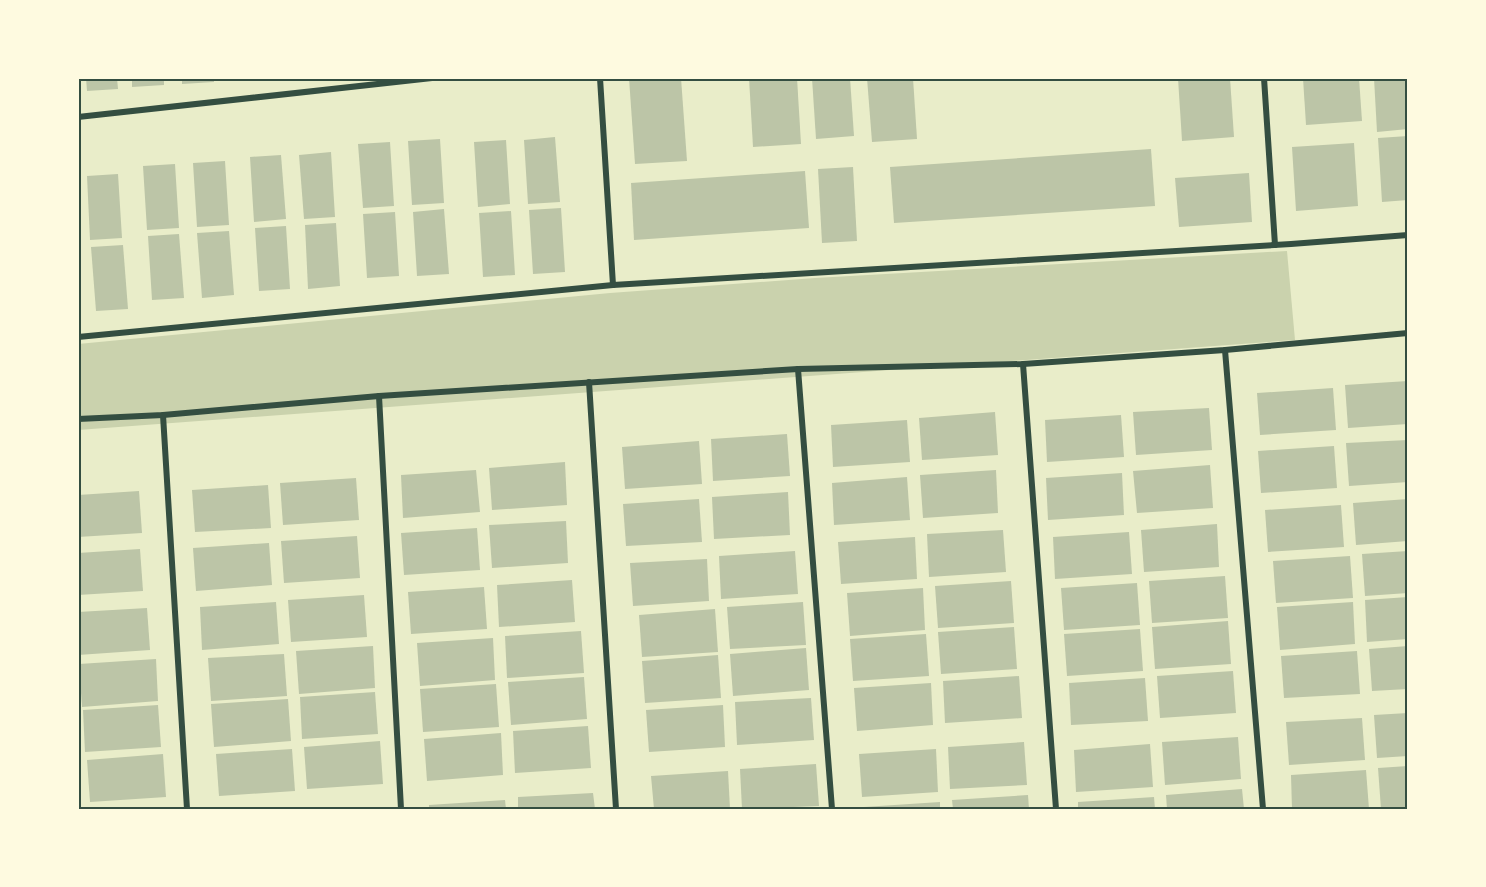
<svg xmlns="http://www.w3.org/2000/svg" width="1486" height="887" font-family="Poppins,sans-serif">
<rect width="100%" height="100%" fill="#e9edc9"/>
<!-- green -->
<path fill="#cad2ad" d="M1287 251 1295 340 78 430V344L610 293 815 278Z"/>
<!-- building -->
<g fill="#bcc5a7">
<path d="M86 78H117L118 89 87 91Z"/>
<path d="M132 78H164V85L132 87Z"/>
<path d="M182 78H214V82L182 84Z"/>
<path d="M629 78H681L687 161 635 164Z"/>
<path d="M749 78H797L801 144 753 147Z"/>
<path d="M812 78H850L854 136 816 139Z"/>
<path d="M867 78H913L917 139 872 142Z"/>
<path d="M1178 78H1230L1234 137 1182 141Z"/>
<path d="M1303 78H1359L1362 121 1306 125Z"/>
<path d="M1374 78H1406L1408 129 1377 132Z"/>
<path d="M1408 136V200L1382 202 1378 138Z"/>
<path d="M555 137 560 202 528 204 524 140Z"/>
<path d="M440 139 444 203 412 205 408 141Z"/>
<path d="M506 140 510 204 478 207 474 142Z"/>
<path d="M390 142 394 206 363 208 358 144Z"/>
<path d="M1354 143 1358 206 1296 211 1292 147Z"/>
<path d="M1151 149 1155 206 894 223 890 167Z"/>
<path d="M331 152 335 217 304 219 299 155Z"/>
<path d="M281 155 286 219 254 222 250 157Z"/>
<path d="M225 161 229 225 197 227 193 163Z"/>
<path d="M175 164 179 228 147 230 143 166Z"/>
<path d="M853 167 857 241 822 243 818 169Z"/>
<path d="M805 171 809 228 634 240 631 183Z"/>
<path d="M1249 173 1252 222 1179 227 1175 178Z"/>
<path d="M118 174 122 238 90 240 87 176Z"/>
<path d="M561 208 565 272 533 274 529 210Z"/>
<path d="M444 209 449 274 417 276 413 212Z"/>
<path d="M511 211 515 275 483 277 479 213Z"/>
<path d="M395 212 399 276 367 278 363 214Z"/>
<path d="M336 223 340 286 308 289 305 225Z"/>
<path d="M286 226 290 289 259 291 255 228Z"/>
<path d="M229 231 234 295 202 298 197 233Z"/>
<path d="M179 234 184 298 152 300 148 236Z"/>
<path d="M123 245 128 309 96 311 91 247Z"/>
<path d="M1408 381V424L1348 428 1345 385Z"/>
<path d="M1333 388 1336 430 1260 435 1257 393Z"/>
<path d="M1209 408 1212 450 1136 455 1133 412Z"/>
<path d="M995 412 998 455 922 460 919 418Z"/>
<path d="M1121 415 1124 457 1047 462 1045 420Z"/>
<path d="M907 420 910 462 833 467 831 425Z"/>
<path d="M787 434 790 476 713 481 711 439Z"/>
<path d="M1408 440V482L1349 486 1346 443Z"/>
<path d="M699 441 702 484 625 489 622 447Z"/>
<path d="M1334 446 1337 488 1261 493 1258 451Z"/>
<path d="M565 462 567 505 492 510 489 468Z"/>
<path d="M1210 465 1213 508 1137 513 1133 471Z"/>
<path d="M476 470 480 512 403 518 401 475Z"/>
<path d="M996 470 998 513 923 518 920 475Z"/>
<path d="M1122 473 1124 515 1048 520 1046 478Z"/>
<path d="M907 477 910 520 834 525 832 483Z"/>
<path d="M356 478 359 520 283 525 280 483Z"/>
<path d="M268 485 271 528 195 532 192 490Z"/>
<path d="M139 491 142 533 78 537V495Z"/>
<path d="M788 492 790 535 714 539 712 497Z"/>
<path d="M699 499 702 542 626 546 623 504Z"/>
<path d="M1408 499V541L1356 545 1353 503Z"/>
<path d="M1341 505 1344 547 1268 552 1265 510Z"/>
<path d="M566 521 568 563 492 568 489 525Z"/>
<path d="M1217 524 1219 567 1144 572 1141 530Z"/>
<path d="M477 528 480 570 404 575 401 533Z"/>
<path d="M1003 530 1006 572 929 577 927 534Z"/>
<path d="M1129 532 1132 574 1055 579 1053 537Z"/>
<path d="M357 536 360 578 284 583 281 541Z"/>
<path d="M915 537 917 579 841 584 838 542Z"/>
<path d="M269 543 272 585 196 591 193 548Z"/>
<path d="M140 549 143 591 78 595V553Z"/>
<path d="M795 551 798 594 721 599 719 556Z"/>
<path d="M1408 551V593L1365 596 1362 554Z"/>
<path d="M1350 556 1353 598 1276 603 1273 561Z"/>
<path d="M707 559 709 601 633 606 630 563Z"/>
<path d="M1225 576 1228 618 1152 623 1149 581Z"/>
<path d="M572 580 575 622 499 627 497 585Z"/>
<path d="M1011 581 1014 623 938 628 935 586Z"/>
<path d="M1137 583 1140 625 1064 630 1061 588Z"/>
<path d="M484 587 487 629 411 634 408 592Z"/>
<path d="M923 588 925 630 850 636 847 593Z"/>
<path d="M364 595 367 637 291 642 288 600Z"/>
<path d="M1408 597V639L1367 642 1365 600Z"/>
<path d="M276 602 279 644 202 650 200 607Z"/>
<path d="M803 602 806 645 730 649 727 607Z"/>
<path d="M1353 602 1355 644 1280 650 1277 607Z"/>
<path d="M147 608 150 650 78 655V612Z"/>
<path d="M715 609 718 652 642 657 639 615Z"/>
<path d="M1228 621 1231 664 1155 669 1152 627Z"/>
<path d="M1014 627 1017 669 941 674 938 632Z"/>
<path d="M1140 629 1143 671 1067 676 1064 634Z"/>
<path d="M581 631 584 673 507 678 505 636Z"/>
<path d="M926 634 929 676 853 681 850 639Z"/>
<path d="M493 638 495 680 420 686 417 643Z"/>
<path d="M373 646 375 688 299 694 296 651Z"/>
<path d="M1408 646V689L1372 691 1369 649Z"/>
<path d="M806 648 809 690 733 696 730 654Z"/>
<path d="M1357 651 1360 694 1284 698 1281 656Z"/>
<path d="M284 654 287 696 211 701 208 658Z"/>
<path d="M718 655 721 698 645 703 642 661Z"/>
<path d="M156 659 158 701 82 707 79 664Z"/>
<path d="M1233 671 1236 713 1160 718 1157 676Z"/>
<path d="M1019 676 1022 718 945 723 943 681Z"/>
<path d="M584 677 587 719 511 725 508 682Z"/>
<path d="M1145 678 1148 721 1071 725 1069 683Z"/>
<path d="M931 683 933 725 857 731 854 688Z"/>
<path d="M496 684 499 727 423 732 420 689Z"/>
<path d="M375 692 378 734 302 739 300 697Z"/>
<path d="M811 698 814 740 737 745 735 702Z"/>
<path d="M288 699 291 741 214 747 211 704Z"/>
<path d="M158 705 161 747 85 752 83 710Z"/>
<path d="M723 705 725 747 649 752 646 710Z"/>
<path d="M1408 713V756L1377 758 1374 715Z"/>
<path d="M1362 718 1365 760 1289 765 1286 722Z"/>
<path d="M588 726 591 768 515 773 513 731Z"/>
<path d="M501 733 503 775 427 781 424 739Z"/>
<path d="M1238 737 1241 779 1165 785 1162 742Z"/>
<path d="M380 741 383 784 307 789 304 747Z"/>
<path d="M1024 742 1027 785 950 789 948 747Z"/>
<path d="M1150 744 1153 787 1076 792 1074 750Z"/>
<path d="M292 749 295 791 219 796 216 754Z"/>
<path d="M936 749 938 792 862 797 859 754Z"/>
<path d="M163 754 166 797 90 802 87 760Z"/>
<path d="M816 764 819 806 742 809 740 769Z"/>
<path d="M1408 766V808L1381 809 1378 768Z"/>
<path d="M1366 770 1369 809H1292L1291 775Z"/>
<path d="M728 771 730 809H654L651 776Z"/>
<path d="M1242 789 1244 809H1167L1166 795Z"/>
<path d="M593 793 595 809H518V797Z"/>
<path d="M1028 795 1029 809H953L952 800Z"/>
<path d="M1154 797 1155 809H1078V802Z"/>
<path d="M505 800 506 809H429V805Z"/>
<path d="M940 802V809H864V807Z"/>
</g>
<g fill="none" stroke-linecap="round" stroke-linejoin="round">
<!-- minor -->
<g stroke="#344e41" stroke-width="6">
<path d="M600 78 613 285"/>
<path d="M1264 78 1275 245"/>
<path d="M78 117 432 78"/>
<path d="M78 337 613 285 1291 244 1408 235"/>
<path d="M1225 350 1263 809"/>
<path d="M1023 364 1056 809"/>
<path d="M798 369 832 809"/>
<path d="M589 382 616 809"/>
<path d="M379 396 401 809"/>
<path d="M163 415 187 809"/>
<path d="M78 419 163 415 379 396 798 369 1023 364 1225 350 1408 333"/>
</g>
</g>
<!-- border -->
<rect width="1486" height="887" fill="none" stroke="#fefae0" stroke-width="159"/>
<rect x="80" y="80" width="1326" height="728" fill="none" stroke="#344e41" stroke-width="2"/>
</svg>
